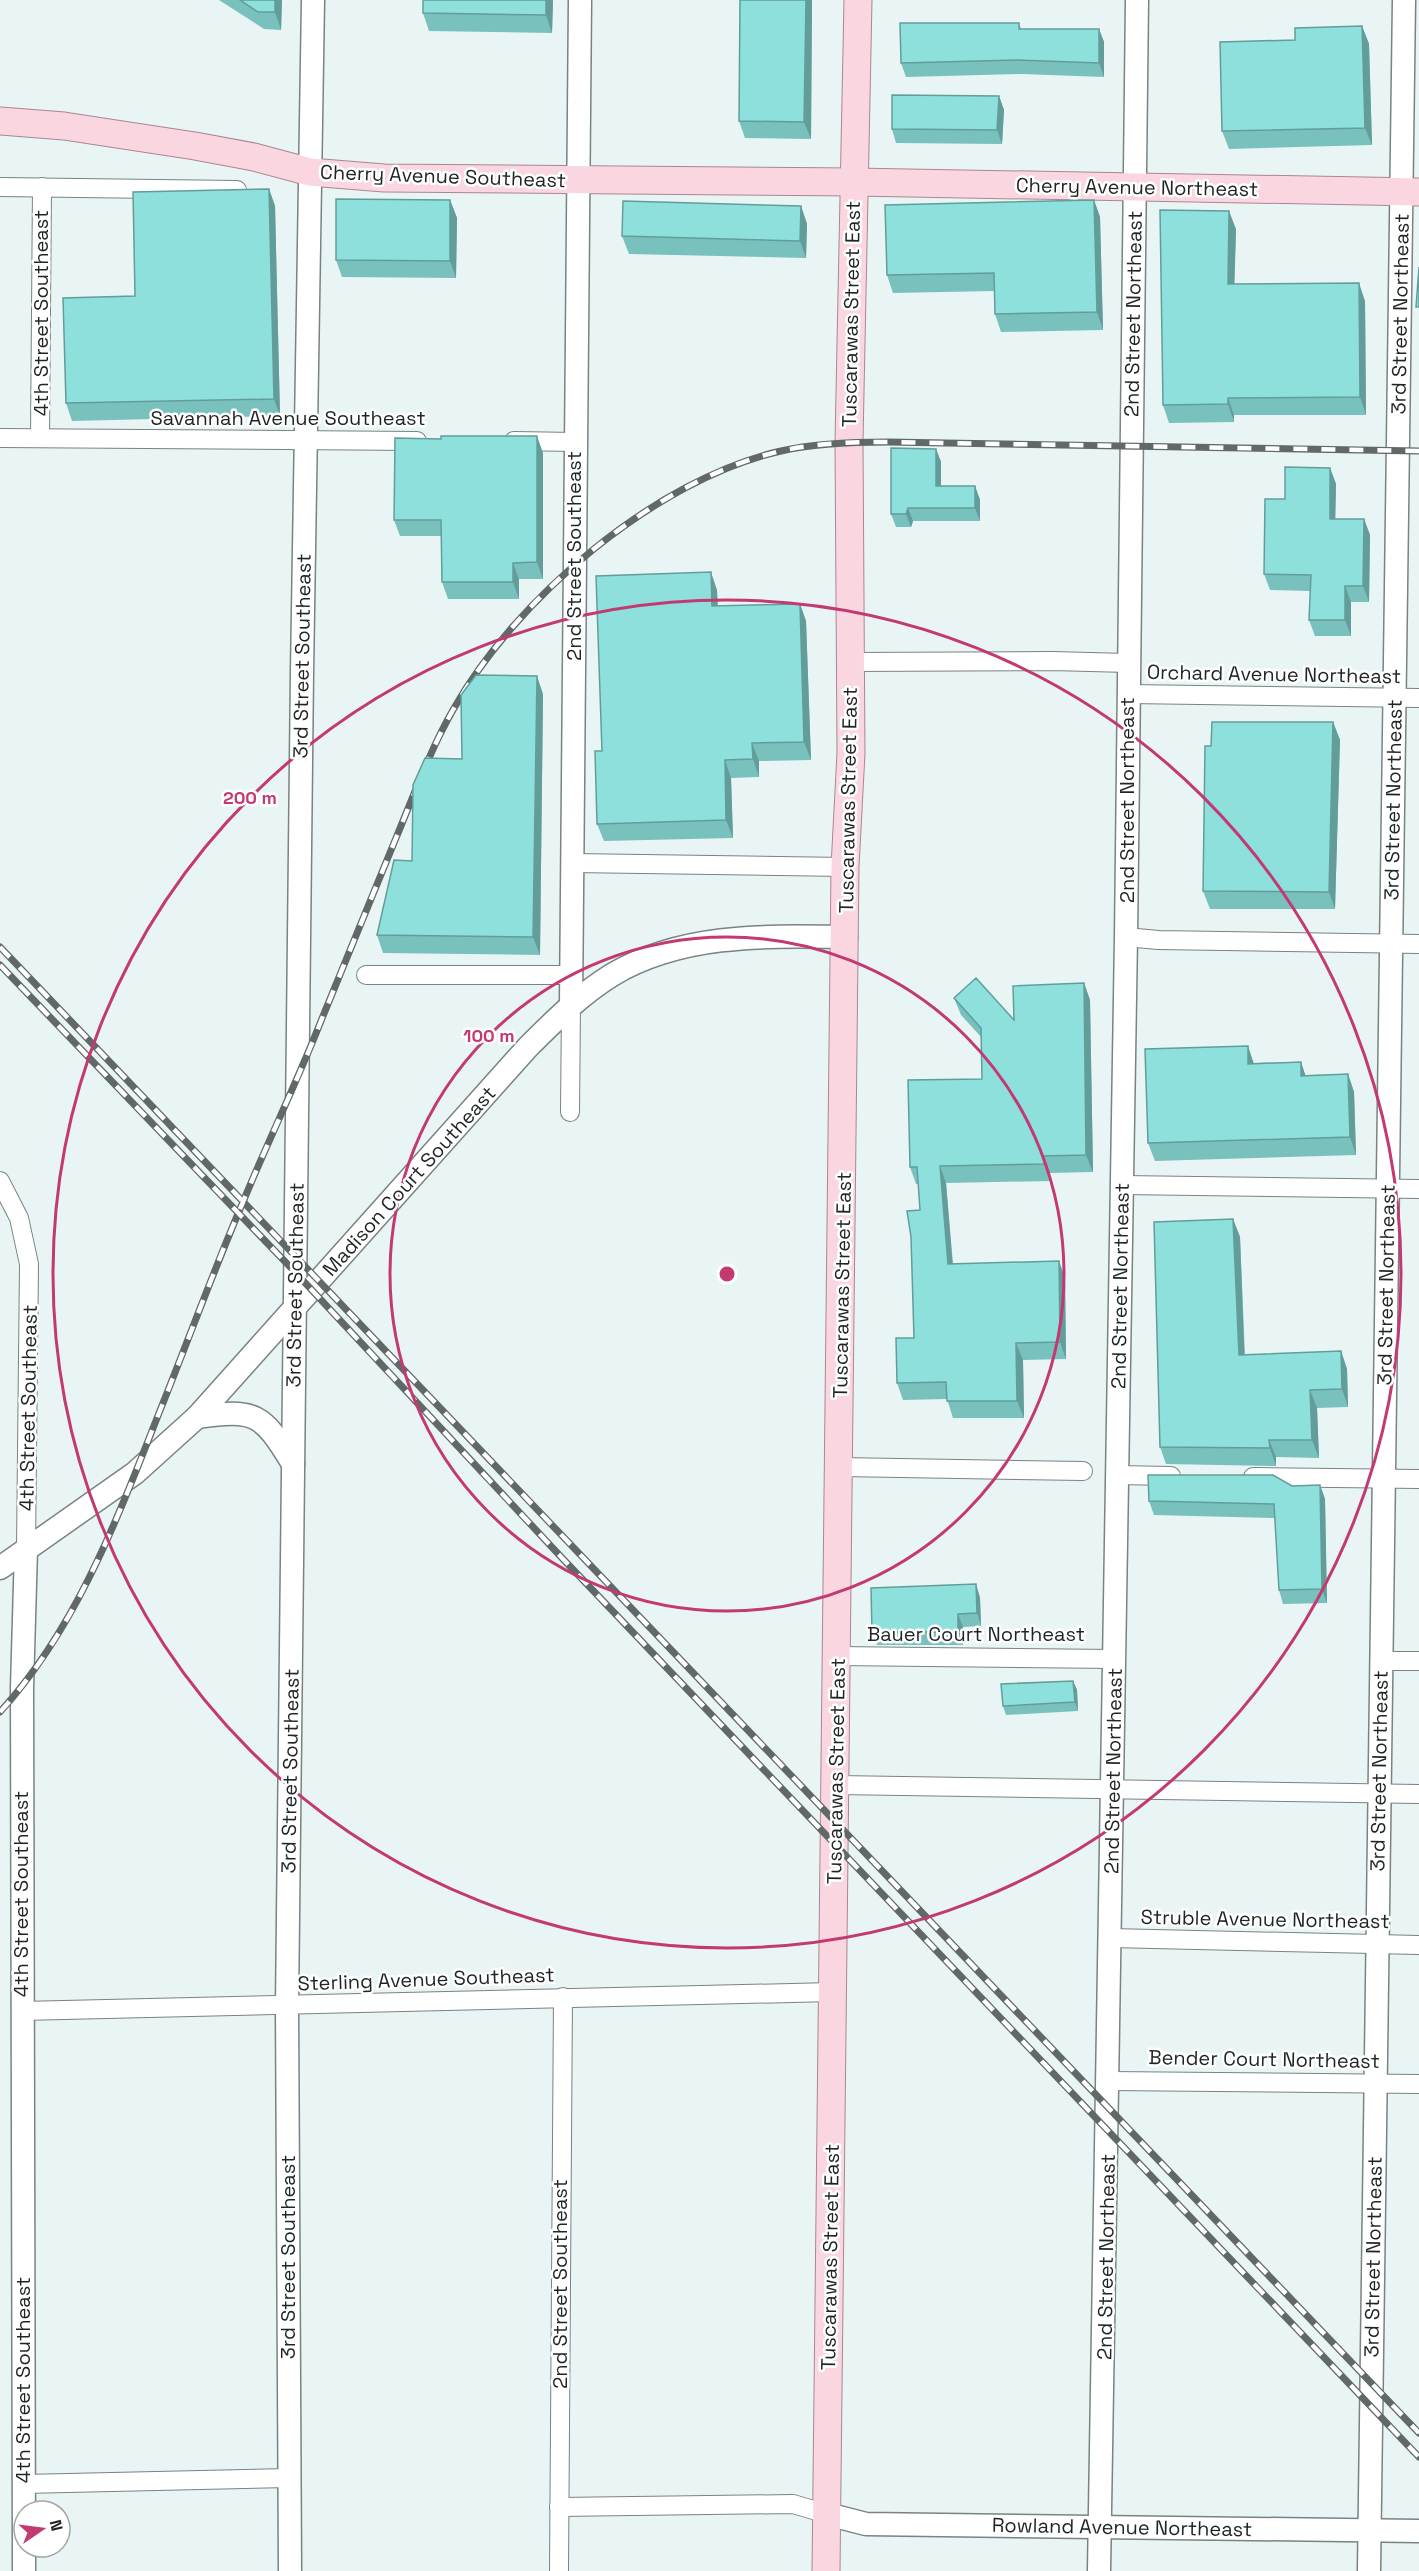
<svg xmlns="http://www.w3.org/2000/svg" width="1419" height="2571" font-family="'Space Grotesk',sans-serif">
<rect width="100%" height="100%" fill="#e9f5f5"/>
<g fill="none" stroke-linecap="round" stroke-linejoin="round">
<!-- minor casing -->
<g stroke="#788382" stroke-width="20">
<g id="minor">
<path d="M0 187 237 190"/>
<path d="M0 438 417 441"/>
<path d="M40 438 42 187"/>
<path d="M514 441 575 442"/>
<path d="M849 662 1052 661 1128 663"/>
<path d="M1128 694 1419 698"/>
<path d="M572 863 845 867"/>
<path d="M1126 937 1158 940 1419 944"/>
<path d="M366 975H571"/>
<path d="M570 1112 571 1006"/>
<path d="M0 1181 19 1218 29 1264 26 1549"/>
<path d="M1122 1185 1419 1189"/>
<path d="M840 1467 1083 1471"/>
<path d="M1116 1475 1171 1476"/>
<path d="M1253 1477 1419 1479"/>
<path d="M837 1656 1114 1659"/>
<path d="M1381 1661H1419"/>
<path d="M836 1785 1419 1794"/>
<path d="M1110 1938 1419 1945"/>
<path d="M21 2011 832 1992"/>
<path d="M1108 2081 1419 2084"/>
<path d="M23 2484 289 2478"/>
<path d="M559 2507 793 2504 827 2514"/>
<path d="M559 2571 563 1997"/>
</g>
</g>
<!-- tertiary casing -->
<g stroke="#788382" stroke-width="25">
<g id="tertiary">
<path d="M571 1006 580 0"/>
<path d="M197 1417C256 1409 262 1413 293 1464"/>
<path d="M0 1568 135 1473 197 1417 528 1047C554 1021 581 994 612 975 682 933 767 936 846 937"/>
<path d="M827 2514 866 2524 1419 2531"/>
<path d="M24 2571 22 1688 26 1549"/>
<path d="M290 2571 287 2006 302 672 313 0"/>
<path d="M1099 2571 1126 937 1137 0"/>
<path d="M1369 2571 1404 0"/>
</g>
</g>
<!-- primary casing -->
<g stroke="#aa8691" stroke-width="29">
<g id="primary">
<path d="M0 121 64 126 195 146 254 157 310 172 384 178 854 182 1419 192"/>
<path d="M826 2571 845 867 851 753 849 442 858 0"/>
</g>
</g>
<!-- minor -->
<use href="#minor" stroke="#fff" stroke-width="18"/>
<!-- tertiary -->
<use href="#tertiary" stroke="#fff" stroke-width="22"/>
<!-- primary -->
<use href="#primary" stroke="#f9d6e0" stroke-width="27"/>
<!-- rail casing -->
<g stroke="#616868" stroke-width="7">
<g id="rail">
<path d="M0 947 1419 2433"/>
<path d="M0 965 295 1272 563 1559 1419 2457"/>
<path d="M0 1712C82 1622 122 1505 167 1393 192 1330 216 1265 243 1202 268 1141 297 1082 321 1021 346 960 371 899 396 838 414 795 430 750 453 710 515 599 656 479 781 451 816 443 853 442 888 442L1419 451"/>
</g>
</g>
<!-- rail -->
<use href="#rail" stroke="#fff" stroke-width="4.5" stroke-dasharray="14" stroke-linecap="butt"/>
</g>
<!-- wall -->
<g fill="#79c1bd">
<path d="M219 0H282L281 30 264 29Z"/>
<path d="M553 0 552 33 429 31 423 13Z"/>
<path d="M740 0H812L811 139 745 138 739 121Z"/>
<path d="M1019 23 1021 29H1099L1104 42V77L1022 74 906 77 901 63Z"/>
<path d="M1362 26 1369 44 1372 145 1229 149 1222 131 1295 40Z"/>
<path d="M999 96 1004 110 1002 144 896 143 892 129Z"/>
<path d="M269 189 275 206 280 416 72 421 66 403 135 296Z"/>
<path d="M450 200 457 218 456 278 342 277 336 260Z"/>
<path d="M1094 200 1100 217 1103 330 1001 332 995 314 994 291 893 293 887 275Z"/>
<path d="M801 206 807 224 806 258 629 254 622 236Z"/>
<path d="M1236 229 1234 284 1365 301 1366 415H1234V422L1169 423 1163 405Z"/>
<path d="M936 449 941 462V486H975L980 500V521H913L911 527H896L891 514Z"/>
<path d="M543 453V579H519V599H448L442 582 441 536H400L394 520Z"/>
<path d="M1330 468 1336 484 1335 519H1364L1370 535 1369 602H1351V636H1315L1309 620 1311 591 1270 590 1264 574 1285 499Z"/>
<path d="M717 590 718 606 800 604 806 621 811 760 759 761V777L731 778 733 838 604 841 597 824 602 751Z"/>
<path d="M543 694 540 955 383 953 377 935 462 759Z"/>
<path d="M1333 722 1340 740 1335 909H1210L1203 891 1211 746Z"/>
<path d="M1084 983 1090 1000 1093 1172 1050 1173V1181L946 1183 953 1264 1065 1278 1066 1359 1023 1360 1024 1418H953L947 1399 903 1400 897 1383 914 1338 920 1210 919 1184H916L910 1167 982 1079V1038L961 1015 954 998 1014 1020Z"/>
<path d="M1301 1062 1305 1075 1348 1074 1354 1092 1356 1155 1155 1161 1148 1143 1254 1063Z"/>
<path d="M1233 1219 1240 1237 1245 1355 1341 1351 1347 1369 1348 1407 1317 1408 1319 1458 1276 1457V1466L1166 1464 1160 1447Z"/>
<path d="M1320 1485 1325 1499 1327 1603 1283 1604 1279 1590 1275 1518 1154 1515 1149 1501 1292 1486Z"/>
<path d="M976 1584 980 1598 981 1626 963 1627V1645H877L872 1632Z"/>
<path d="M1073 1681 1077 1690 1078 1711 1006 1715 1003 1706Z"/>
</g>
<!-- shaded-wall -->
<g fill="#639d9a">
<path d="M275 0H282L281 30 275 12Z"/>
<path d="M546 0H553L552 33 546 15Z"/>
<path d="M806 0H812L811 139 804 122Z"/>
<path d="M1362 26 1369 44 1372 145 1365 128Z"/>
<path d="M1099 29 1104 42V77L1099 63Z"/>
<path d="M999 96 1004 110 1002 144 997 130Z"/>
<path d="M269 189 275 206 280 416 274 399Z"/>
<path d="M450 200 457 218 456 278 450 261Z"/>
<path d="M1094 200 1100 217 1103 330 1097 312Z"/>
<path d="M801 206 807 224 806 258 800 241Z"/>
<path d="M1229 211 1236 229 1234 301 1228 284Z"/>
<path d="M1359 283 1365 301 1366 415 1360 397Z"/>
<path d="M1228 398 1234 415V422L1228 404Z"/>
<path d="M537 436 543 453V579L537 562Z"/>
<path d="M936 449 941 462V500L936 486Z"/>
<path d="M1330 468 1336 484 1335 535 1330 519Z"/>
<path d="M975 486 980 500V521L975 508Z"/>
<path d="M908 508 913 521 911 527 906 514Z"/>
<path d="M1364 519 1370 535 1369 602 1363 586Z"/>
<path d="M513 563 519 579V599L513 582Z"/>
<path d="M711 572 717 590 718 624 712 606Z"/>
<path d="M1345 586 1351 602V636L1345 620Z"/>
<path d="M800 604 806 621 811 760 804 742Z"/>
<path d="M537 676 543 694 540 955 533 937Z"/>
<path d="M1333 722 1340 740 1335 909 1329 892Z"/>
<path d="M752 743 759 761V777L753 759Z"/>
<path d="M725 760 731 778 733 838 726 820Z"/>
<path d="M1084 983 1090 1000 1093 1172 1086 1155Z"/>
<path d="M1248 1046 1254 1064H1248Z"/>
<path d="M1301 1062 1307 1080 1301 1076Z"/>
<path d="M1348 1074 1354 1092 1356 1155 1350 1137Z"/>
<path d="M1043 1156 1050 1173V1181L1044 1164Z"/>
<path d="M940 1166 946 1183 954 1281 948 1264Z"/>
<path d="M1233 1219 1240 1237 1245 1372 1239 1355Z"/>
<path d="M1059 1261 1065 1278 1066 1359 1060 1342Z"/>
<path d="M1016 1343 1023 1360 1024 1418 1017 1401Z"/>
<path d="M1341 1351 1347 1369 1348 1407 1342 1389Z"/>
<path d="M1310 1390 1317 1408 1319 1458 1312 1440Z"/>
<path d="M1269 1440 1276 1457V1466L1270 1448Z"/>
<path d="M1320 1485 1325 1499 1327 1603 1322 1589Z"/>
<path d="M976 1584 980 1598 981 1626 977 1613Z"/>
<path d="M958 1614 963 1627V1645L958 1632Z"/>
<path d="M1073 1681 1077 1690 1078 1711 1075 1702Z"/>
</g>
<!-- building -->
<g fill="#8de0dc" stroke="#639d9a" stroke-width="1.5">
<path d="M240 0H275V12H258Z"/>
<path d="M423 0H546V15L423 13Z"/>
<path d="M740 0H806L804 122 739 121Z"/>
<path d="M900 23H1019V29H1099V63L1017 60 901 63Z"/>
<path d="M1362 26 1365 128 1222 131 1220 42 1295 40V28Z"/>
<path d="M892 95 999 96 997 130 892 129Z"/>
<path d="M269 189 274 399 66 403 63 298 135 296 133 192Z"/>
<path d="M336 199 450 200V261L336 260Z"/>
<path d="M1094 200 1097 312 995 314 994 273 887 275 885 205Z"/>
<path d="M623 201 801 206 800 241 622 236Z"/>
<path d="M1160 210 1229 211 1228 284 1359 283 1360 397 1228 398V404L1163 405Z"/>
<path d="M1419 267V307H1416Z"/>
<path d="M441 436H537V562L513 563V582H442L441 520H394L395 438 441 439Z"/>
<path d="M891 448 936 449V486H975V508H908L906 514H891Z"/>
<path d="M1285 467 1330 468V519H1364L1363 586H1345V620H1309L1311 575 1264 574 1265 499H1285Z"/>
<path d="M711 572 712 606 800 604 804 742 752 743 753 759 725 760 726 820 597 824 595 751H602L596 576Z"/>
<path d="M476 675 537 676 533 937 377 935 394 860 412 861 413 785 425 758 462 759 461 695Z"/>
<path d="M1212 722H1333L1329 892 1203 891 1205 746H1211Z"/>
<path d="M976 978 1014 1020 1013 986 1084 983 1086 1155 1043 1156 1044 1164 940 1166 948 1264 1059 1261 1060 1342 1016 1343 1017 1401H947L946 1382 897 1383 896 1338H914L911 1237 907 1211 920 1210 917 1167H910L908 1080 982 1079 981 1028 954 998Z"/>
<path d="M1248 1046V1064L1301 1062V1076L1348 1074 1350 1137 1148 1143 1145 1049Z"/>
<path d="M1233 1219 1239 1355 1341 1351 1342 1389 1310 1390 1312 1440H1269L1270 1448 1160 1447 1154 1222Z"/>
<path d="M1148 1475H1273L1292 1486 1320 1485 1322 1589 1279 1590 1274 1504 1149 1501Z"/>
<path d="M976 1584 977 1613 958 1614V1632H872L871 1588Z"/>
<path d="M1073 1681 1075 1702 1003 1706 1001 1684Z"/>
</g>
<!-- distance rings -->
<g fill="none" stroke="#c33972" stroke-width="3">
<circle cx="727" cy="1274" r="337"/>
<circle cx="727" cy="1274" r="674"/>
</g>
<g text-anchor="middle" stroke-width="5" stroke-linejoin="round" paint-order="stroke">
<!-- street labels -->
<g font-size="20" fill="#1f2424" stroke="#fff">
<text transform="translate(443 176) rotate(2)" y="7">Cherry Avenue Southeast</text>
<text transform="translate(1137 187) rotate(1)" y="7">Cherry Avenue Northeast</text>
<text transform="translate(41 313) rotate(-90)" y="7">4th Street Southeast</text>
<text transform="translate(851 314) rotate(-89)" y="7">Tuscarawas Street East</text>
<text transform="translate(1133 314) rotate(-89)" y="7">2nd Street Northeast</text>
<text transform="translate(1400 314) rotate(-89)" y="7">3rd Street Northeast</text>
<text x="288" y="425">Savannah Avenue Southeast</text>
<text transform="translate(574 556) rotate(-90)" y="7">2nd Street Southeast</text>
<text transform="translate(302 656) rotate(-89)" y="7">3rd Street Southeast</text>
<text transform="translate(1274 674) rotate(1)" y="7">Orchard Avenue Northeast</text>
<text transform="translate(848 800) rotate(-89)" y="7">Tuscarawas Street East</text>
<text transform="translate(1127 800) rotate(-90)" y="7">2nd Street Northeast</text>
<text transform="translate(1393 800) rotate(-89)" y="7">3rd Street Northeast</text>
<text transform="translate(409 1181) rotate(-48)" y="7">Madison Court Southeast</text>
<text transform="translate(295 1285) rotate(-89)" y="7">3rd Street Southeast</text>
<text transform="translate(842 1285) rotate(-89)" y="7">Tuscarawas Street East</text>
<text transform="translate(1386 1285) rotate(-89)" y="7">3rd Street Northeast</text>
<text transform="translate(1120 1286) rotate(-89)" y="7">2nd Street Northeast</text>
<text transform="translate(28 1408) rotate(-89)" y="7">4th Street Southeast</text>
<text x="976" y="1641">Bauer Court Northeast</text>
<text transform="translate(290 1771) rotate(-89)" y="7">3rd Street Southeast</text>
<text transform="translate(836 1771) rotate(-89)" y="7">Tuscarawas Street East</text>
<text transform="translate(1113 1771) rotate(-89)" y="7">2nd Street Northeast</text>
<text transform="translate(1379 1771) rotate(-89)" y="7">3rd Street Northeast</text>
<text transform="translate(21 1894) rotate(-90)" y="7">4th Street Southeast</text>
<text transform="translate(1265 1919) rotate(1)" y="7">Struble Avenue Northeast</text>
<text transform="translate(426 1979) rotate(-2)" y="7">Sterling Avenue Southeast</text>
<text transform="translate(1264 2059) rotate(1)" y="7">Bender Court Northeast</text>
<text transform="translate(288 2257) rotate(-90)" y="7">3rd Street Southeast</text>
<text transform="translate(830 2257) rotate(-89)" y="7">Tuscarawas Street East</text>
<text transform="translate(1106 2257) rotate(-89)" y="7">2nd Street Northeast</text>
<text transform="translate(1373 2257) rotate(-89)" y="7">3rd Street Northeast</text>
<text transform="translate(560 2284) rotate(-90)" y="7">2nd Street Southeast</text>
<text transform="translate(23 2380) rotate(-90)" y="7">4th Street Southeast</text>
<text transform="translate(1122 2527) rotate(1)" y="7">Rowland Avenue Northeast</text>
</g>
</g>
<circle cx="727" cy="1274" r="9" fill="#c33972" stroke="#fff" stroke-width="3"/>
<g font-size="18" text-anchor="middle" font-weight="bold" fill="#c33972" stroke="#fff" stroke-width="5" stroke-linejoin="round" paint-order="stroke">
<text x="250" y="804">200 m</text>
<text x="489" y="1042">100 m</text>
</g>
<!-- north arrow -->
<g transform="translate(42 2529) rotate(76)"><circle r="28" fill="#ffffff" stroke="#a5a7a7" stroke-width="1.5"/>
<path d="M0-4.5L10 22L0 15L-10 22Z" fill="#c33972"/>
<text y="-9" font-size="16" font-weight="bold" text-anchor="middle" fill="#1f2424">N</text>
</g>
</svg>
